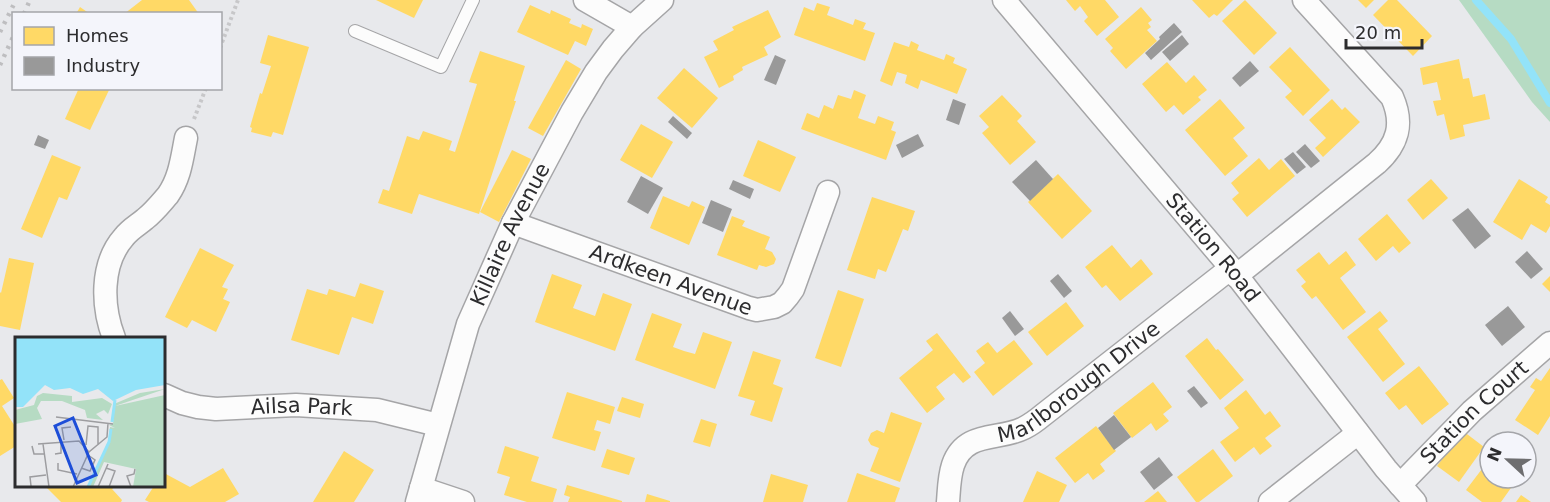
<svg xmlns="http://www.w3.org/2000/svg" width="1550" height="502" font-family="'DejaVu Sans',sans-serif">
<rect width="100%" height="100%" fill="#e8e9ec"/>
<!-- green -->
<path fill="#b6dbc3" d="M1459 0H1550V122L1532 102Z"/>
<!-- homes -->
<g fill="#ffd966">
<path d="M142 0H189L199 14H124Z"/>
<path d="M376 0H423L414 18Z"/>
<path d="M1066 0H1105L1119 17 1097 36 1084 21 1088 17 1080 6 1075 11Z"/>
<path d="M1192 0H1233L1217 16 1214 14 1209 18Z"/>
<path d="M1245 0 1277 33 1254 55 1222 21Z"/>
<path d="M1358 0H1374L1366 8Z"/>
<path d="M1388 0H1397L1432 36 1413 56 1373 15Z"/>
<path d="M817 3 830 7 827 15 853 25 855 19 866 23 863 29 875 33 865 61 794 35 804 7 814 11Z"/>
<path d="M530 5 550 14 551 10 571 19 569 23 581 28 582 24 593 29 586 46 575 41 568 55 517 32Z"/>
<path d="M80 7 90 14H76Z"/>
<path d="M1141 7 1152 20 1148 23 1151 27 1147 30 1157 41 1126 69 1110 51 1113 48 1105 39Z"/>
<path d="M768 10 781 37 764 47 768 55 742 67 743 70 733 76 734 80 719 88 704 57 718 50 713 41 734 30 732 27Z"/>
<path d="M268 35 309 47 283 135 273 132 271 137 251 132 252 128 250 127 260 93 262 94 271 66 260 63Z"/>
<path d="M911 41 919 45 917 50 944 60 946 54 955 58 953 63 967 69 957 94 921 80 918 89 905 83 907 75 897 72 892 86 880 81 894 42 909 47Z"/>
<path d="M1290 47 1330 90 1303 116 1285 97 1292 91 1269 67Z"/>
<path d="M480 51 525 66 514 101H516L479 214 419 194 412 214 378 203 383 189 389 191 407 136 419 140 423 131 452 141 449 150 455 152 477 84 469 82Z"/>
<path d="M1459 59 1463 79 1469 78 1473 97 1485 94 1490 119 1463 125 1465 136 1450 140 1444 114 1437 116 1433 101 1441 100 1437 82 1423 85 1420 68Z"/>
<path d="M566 60 581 69 543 136 528 128Z"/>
<path d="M1167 62 1186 83 1194 75 1207 90 1198 97 1201 100 1183 115 1174 105 1166 112 1142 84Z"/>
<path d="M684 68 718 98 692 128 657 98Z"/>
<path d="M79 88H110L90 130 65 119Z"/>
<path d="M854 90 866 95 858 118 875 124 878 116 894 122 891 130 896 132 886 160 801 129 807 113 819 118 824 105 833 109 838 95 851 99Z"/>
<path d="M1002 95 1022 116 1017 121 1036 142 1010 165 982 133 989 127 979 116Z"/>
<path d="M1220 99 1245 128 1233 138 1248 156 1225 176 1185 130Z"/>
<path d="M1332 99 1342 110 1345 107 1360 122 1323 157 1315 148 1326 138 1309 120Z"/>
<path d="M641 124 673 142 652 178 620 160Z"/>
<path d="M758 140 796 157 780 192 743 176Z"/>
<path d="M512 150 531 159 499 222 480 212Z"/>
<path d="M52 155 81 167 67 200 59 197 42 238 21 229Z"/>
<path d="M1259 158 1269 170 1281 159 1295 176 1247 217 1232 199 1239 193 1231 183Z"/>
<path d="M1058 174 1092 211 1062 239 1028 202Z"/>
<path d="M1431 179 1448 198 1423 220 1407 200Z"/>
<path d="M1519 179 1548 197 1545 202 1550 205V226L1546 233 1531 224 1522 240 1493 222Z"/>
<path d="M663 196 689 207 692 201 705 207 689 245 650 228Z"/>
<path d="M872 197 915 211 908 231 903 229 886 272 878 269 875 279 847 270Z"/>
<path d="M1387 214 1411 243 1399 253 1393 246 1376 261 1358 239Z"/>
<path d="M732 216 745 221 742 226 770 237 765 249 772 252 776 259 774 264 766 267 759 265 757 270 717 255Z"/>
<path d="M1112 245 1131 268 1141 259 1153 274 1120 301 1106 285 1102 288 1085 267Z"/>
<path d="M200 248 234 265 222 287 228 289 223 299 230 302 216 332 192 320 187 328 165 317Z"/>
<path d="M1346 251 1356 265 1340 278 1366 312 1343 330 1316 296 1312 299 1301 286 1306 282 1296 270 1319 252 1329 265Z"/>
<path d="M9 258 34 263 20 330 0 326V292L1 293Z"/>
<path d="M552 274 582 285 573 308 595 316 603 293 632 304 615 351 535 322Z"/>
<path d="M1550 276V292L1542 284Z"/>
<path d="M360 283 384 291 373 324 352 317 339 355 291 340 307 289 327 295 329 289 355 297Z"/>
<path d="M838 290 864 299 841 367 815 358Z"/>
<path d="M1066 302 1084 326 1047 356 1028 332Z"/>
<path d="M1380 311 1388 321 1378 329 1405 364 1383 382 1347 337Z"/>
<path d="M652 313 682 324 673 347 684 351 695 354 703 332 732 342 715 389 635 360Z"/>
<path d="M937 333 971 377 963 383 954 373 936 387 945 399 927 413 899 378 933 350 926 341Z"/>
<path d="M1207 338 1216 350 1218 349 1244 380 1220 400 1185 356Z"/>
<path d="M1014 340 1033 364 993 396 974 372 985 363 976 351 988 342 997 353Z"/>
<path d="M753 351 781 360 773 384 783 388 772 422 750 415 755 401 738 396Z"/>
<path d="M1419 366 1449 404 1422 425 1406 405 1399 410 1385 393Z"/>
<path d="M1550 368V416L1538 435 1515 420 1535 390 1530 387 1536 378 1541 381Z"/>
<path d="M2 379 14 398 2 406 16 428V446L0 456V380Z"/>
<path d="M1153 382 1172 407 1163 414 1169 421 1156 431 1151 423 1132 438 1113 413Z"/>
<path d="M1246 390 1265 415 1270 411 1281 426 1265 438 1272 446 1260 455 1254 447 1235 462 1220 442 1239 428 1224 408Z"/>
<path d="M567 392 615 407 610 424 597 420 594 430 601 432 595 451 552 438Z"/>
<path d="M622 397 644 404 640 418 617 411Z"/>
<path d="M891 412 922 423 900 482 870 471 879 448 871 445 868 440 871 433 877 430 884 433Z"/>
<path d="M701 419 717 424 710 447 693 442Z"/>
<path d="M1096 426 1116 451 1100 464 1105 471 1093 480 1088 473 1075 483 1055 458Z"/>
<path d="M1463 431 1484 447 1459 482 1437 466Z"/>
<path d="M505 446 539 457 531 481 557 489 553 502H527L504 495 510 477 497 473Z"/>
<path d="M607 449 635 458 629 475 601 467Z"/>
<path d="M1213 449 1233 476 1199 502H1196L1177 477Z"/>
<path d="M344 451 374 470 354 502H313Z"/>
<path d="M1488 461 1490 462V478H1518L1501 502H1482L1466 490Z"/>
<path d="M223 468 239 494 225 502H149L145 500 154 486H164V473L190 487Z"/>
<path d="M1037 471 1067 485 1059 502H1023Z"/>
<path d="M857 473 900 488 895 502H847Z"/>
<path d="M771 474 808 485 803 502H763Z"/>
<path d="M567 485 622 501V502H568L570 497 564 495Z"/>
<path d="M45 486H116L112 489 122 500 121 502H61Z"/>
<path d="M1158 491 1167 502H1144Z"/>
<path d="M647 494 670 501V502H645Z"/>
<path d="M1521 495 1531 502H1516Z"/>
</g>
<!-- industry -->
<g fill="#999">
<path d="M1174 23 1182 32 1151 60 1145 53 1160 39 1159 37Z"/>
<path d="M1182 35 1189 44 1170 61 1162 52Z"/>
<path d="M775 55 786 60 776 85 764 80Z"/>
<path d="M1250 61 1259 71 1240 87 1232 78Z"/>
<path d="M953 99 966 104 959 125 946 120Z"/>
<path d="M673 116 692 133 687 139 668 122Z"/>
<path d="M918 134 924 146 902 158 896 145Z"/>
<path d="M38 135 49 140 45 149 34 145Z"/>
<path d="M1305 144 1320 161 1311 168 1296 152Z"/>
<path d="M1293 152 1306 167 1297 174 1284 159Z"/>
<path d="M1036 160 1053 179 1030 201 1012 182Z"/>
<path d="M641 176 663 188 648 214 627 202Z"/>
<path d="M733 180 754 189 750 199 729 189Z"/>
<path d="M711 200 732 209 723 232 702 223Z"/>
<path d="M1468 208 1491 236 1475 249 1452 220Z"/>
<path d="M1527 251 1543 269 1531 279 1515 262Z"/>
<path d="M1058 274 1072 291 1064 298 1050 281Z"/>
<path d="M1508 306 1525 327 1502 346 1485 325Z"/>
<path d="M1010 311 1024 329 1015 336 1002 318Z"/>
<path d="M1194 386 1208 403 1201 408 1187 391Z"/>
<path d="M1114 415 1131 437 1114 450 1098 428Z"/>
<path d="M1159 457 1173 475 1154 490 1140 472Z"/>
</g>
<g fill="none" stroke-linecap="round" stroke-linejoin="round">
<!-- stream -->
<path stroke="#93e3f9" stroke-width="8" d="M1476 0 1511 39 1550 103"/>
<!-- lane casing -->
<g stroke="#a5a5a7" stroke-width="14">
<path id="lane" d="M355 31 441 67 473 0"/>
</g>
<!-- street casing -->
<g stroke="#a5a5a7" stroke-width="25">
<g id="street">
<path d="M585 0 632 27"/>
<path id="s1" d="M1004 0 1231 268 1386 469 1415 502"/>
<path id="s2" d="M513 223 749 308 757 310 774 307 782 303 788 296 793 289 828 192"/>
<path d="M1236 276 1377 163C1398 144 1404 124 1392 97L1304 0"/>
<path d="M114 338C102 307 100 264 124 237 130 229 138 225 145 219 154 212 161 203 168 195 180 178 182 158 186 138"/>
<path id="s3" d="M164 395 182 403 198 407 216 409 296 405 377 410 438 425"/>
<path id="s4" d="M1400 485 1472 411 1550 343"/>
<path d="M421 488 463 502"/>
<path id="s5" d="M417 502 468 324 513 223 572 112 596 72 613 49 632 27 662 0"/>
<path id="s6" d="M948 502C949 490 949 477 953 465 965 430 999 441 1024 428 1030 425 1037 420 1043 415L1231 268"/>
<path d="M1270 502 1358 433"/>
</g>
</g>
<!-- path -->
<g stroke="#c7c7c9" stroke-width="4" stroke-dasharray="3 3" stroke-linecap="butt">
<path d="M220 48 238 0"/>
<path d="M194 119 206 88"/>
</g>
<!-- lane -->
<use href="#lane" stroke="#fcfcfc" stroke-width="12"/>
<!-- street -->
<use href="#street" stroke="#fcfcfc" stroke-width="22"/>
<!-- rail -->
<g stroke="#bebec0" stroke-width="4.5" stroke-dasharray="3 6" stroke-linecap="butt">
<path d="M24 14 30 0"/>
<path d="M0 32 16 0"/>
<path d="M0 65 14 35"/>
</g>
</g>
<g text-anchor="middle" stroke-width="6" stroke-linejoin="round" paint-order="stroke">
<!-- street labels -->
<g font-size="21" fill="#2c2c2e" stroke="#f4f5fb">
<text dy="7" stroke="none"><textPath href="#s5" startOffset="284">Killaire Avenue</textPath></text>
<text dy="7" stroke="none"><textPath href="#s1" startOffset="324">Station Road</textPath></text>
<text dy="7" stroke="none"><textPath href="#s2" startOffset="168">Ardkeen Avenue</textPath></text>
<text dy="7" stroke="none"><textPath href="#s6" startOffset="192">Marlborough Drive</textPath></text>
<text dy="7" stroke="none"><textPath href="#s3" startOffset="140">Ailsa Park</textPath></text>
<text dy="7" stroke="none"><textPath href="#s4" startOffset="104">Station Court</textPath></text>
</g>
</g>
<!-- overview -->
<g transform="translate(15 337)">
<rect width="150" height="150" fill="#e8e9ec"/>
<path d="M150 52 100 69 150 58V150H118L121 132 89 125 78 150H72L94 105 95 90 100 91 94 88 98 87 99 67 125 56ZM28 56 57 59V65L87 61 97 67 93 77 89 73 81 77 88 83 72 81 70 73 47 64H26L22 71 27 82 0 87V73L19 68 22 59Z" fill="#b6dbc3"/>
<path d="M0 0H150V48L121 53 98 64 83 52 68 57 55 51 39 53 30 48 8 70H0Z" fill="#93e3f9"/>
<path fill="none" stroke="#93e3f9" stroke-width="3" d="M97 85 100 63M73 150 94 105 96 92"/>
<path fill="none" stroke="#9d9da0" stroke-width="1.5" d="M41 80 98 87M49 103 47 91 56 90M23 107 64 104 74 115M28 107 34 150M71 108 73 89 83 90V108M17 109 19 117H29M40 117 46 116V104M43 126V133L62 137M66 131 75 134 80 123 73 118M91 131 100 134 94 150M16 149 15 140 31 138M58 150 74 115 92 100 93 86M83 150 93 127M116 150 112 139 119 137 120 132"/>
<path fill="#1d4ed8" fill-opacity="0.15" stroke="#1d4ed8" stroke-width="3" d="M58 81 81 138 62 146 40 89Z"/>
<rect width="150" height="150" fill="none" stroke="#2c2c2e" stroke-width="3"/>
</g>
<!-- legend -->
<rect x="12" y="12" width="210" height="78" fill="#f4f5fb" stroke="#a4a5a9" stroke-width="1.5"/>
<rect x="24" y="27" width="30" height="18" fill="#ffd966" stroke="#a4a5a9" stroke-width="1.5"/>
<text x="66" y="42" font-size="18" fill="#2c2c2e">Homes</text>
<rect x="24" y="57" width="30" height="18" fill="#999999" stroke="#a4a5a9" stroke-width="1.5"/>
<text x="66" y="72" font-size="18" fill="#2c2c2e">Industry</text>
<!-- north arrow -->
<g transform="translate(1508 460) rotate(292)"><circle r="28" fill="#f4f5fb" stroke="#a4a5a9" stroke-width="1.5"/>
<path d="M0-4.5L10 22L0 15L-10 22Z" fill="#6e6e70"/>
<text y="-9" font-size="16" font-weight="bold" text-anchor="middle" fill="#2c2c2e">N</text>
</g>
<!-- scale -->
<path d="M1346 39v9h76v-9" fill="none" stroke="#2c2c2e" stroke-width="3"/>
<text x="1355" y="39" font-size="18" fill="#2c2c2e" stroke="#f4f5fb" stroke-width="4.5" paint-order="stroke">20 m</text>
</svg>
